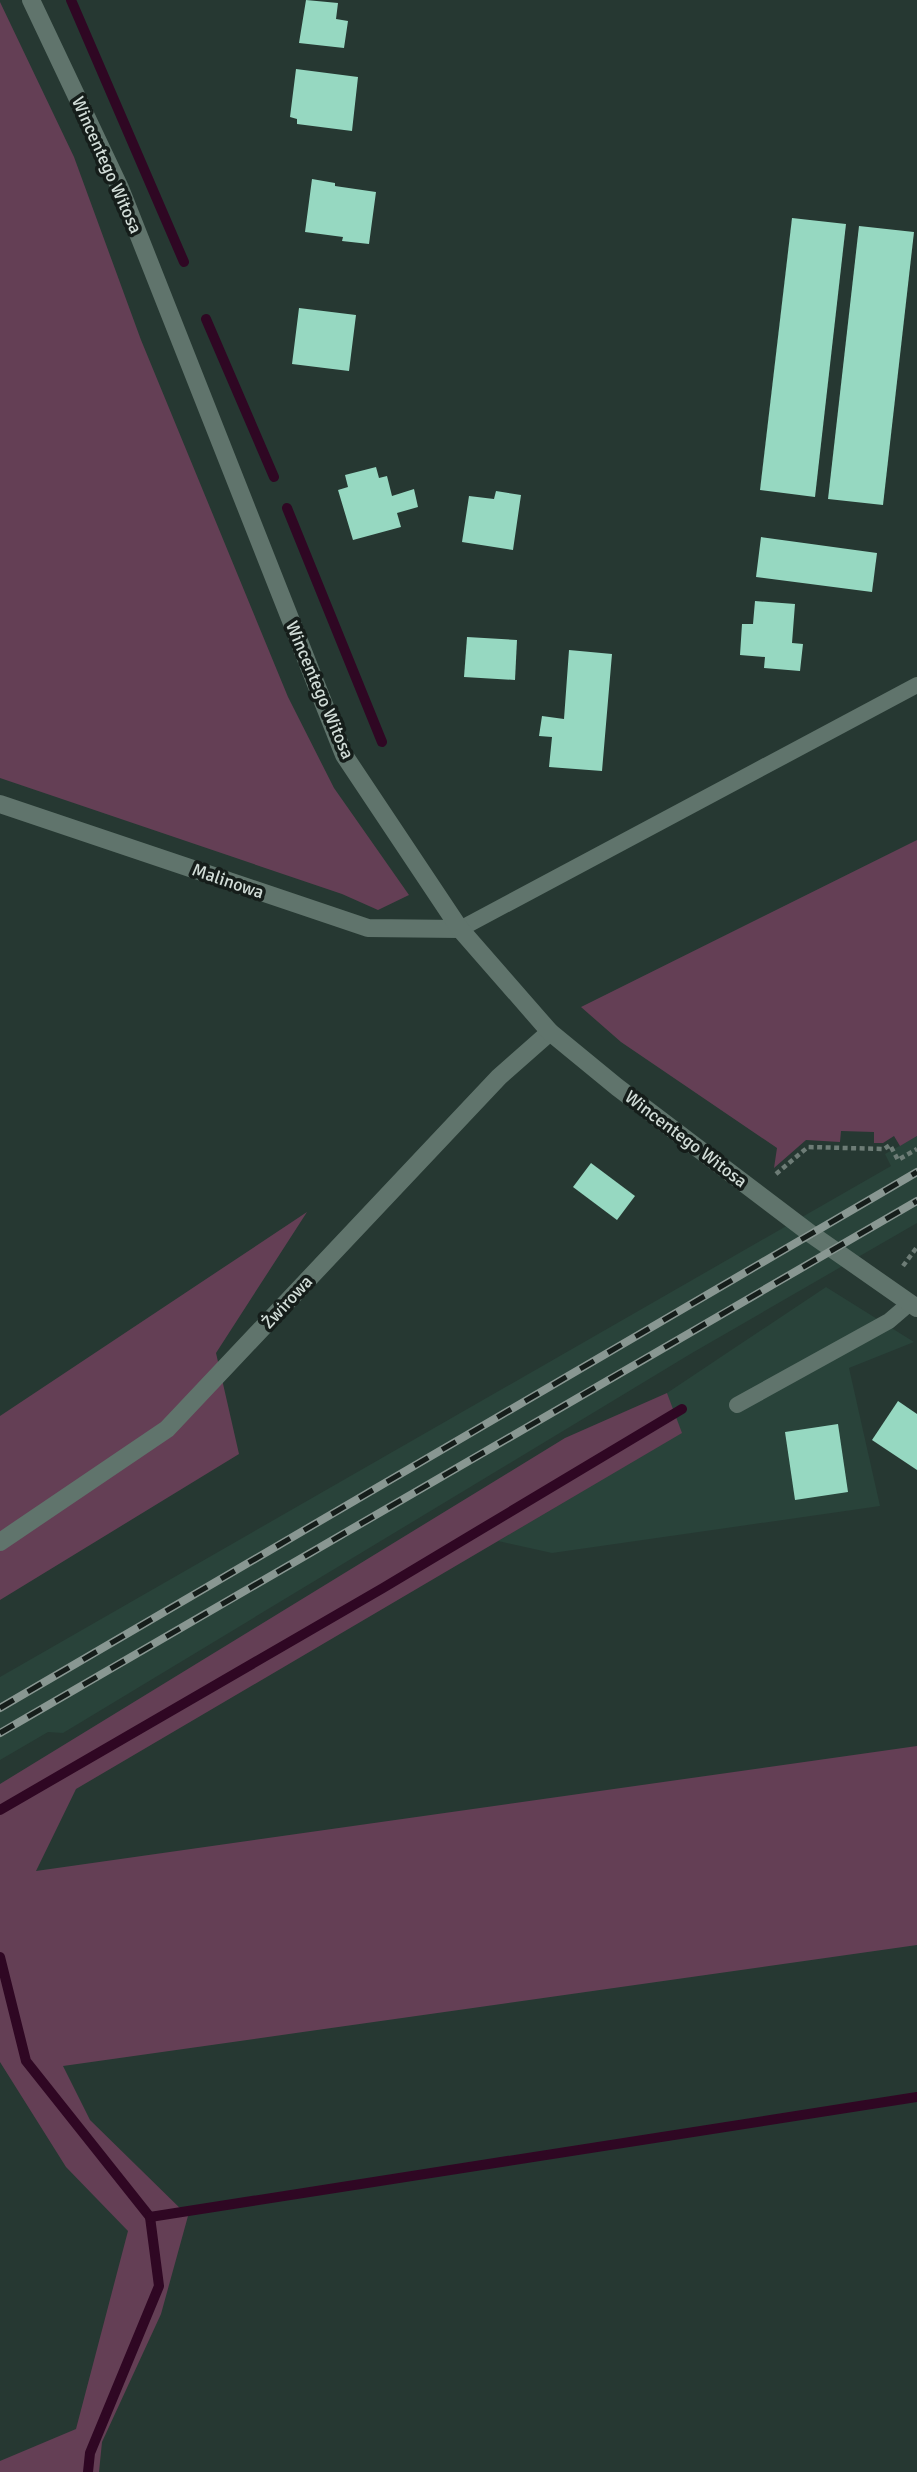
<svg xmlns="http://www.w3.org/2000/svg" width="917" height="2472" font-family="Signika,sans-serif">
<rect width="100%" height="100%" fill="#263832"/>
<!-- built -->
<g fill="#29433a">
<path d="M917 1136V1223L692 1353 63 1733 48 1732 0 1760V1677L891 1166 885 1154Z"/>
<path d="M826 1287 914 1342 849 1368 880 1506 552 1553 498 1541 681 1433 667 1393Z"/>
</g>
<!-- green -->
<g fill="#643f55">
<path d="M0 2 74 157 141 340 288 697 334 788 409 895 378 910 342 894 0 778Z"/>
<path d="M917 840V1136L900 1146 894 1136 883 1143H874V1132L841 1131 840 1142 806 1140 774 1168 777 1148 621 1042 581 1007Z"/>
<path d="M307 1212 216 1353 239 1454 0 1600V1416Z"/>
<path d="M667 1393 682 1433 76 1789 36 1871 917 1746V1945L63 2066 90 2120 188 2216 161 2314 102 2442 99 2472H0V2461L76 2429 128 2231 66 2167 0 2062V1784L565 1438Z"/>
</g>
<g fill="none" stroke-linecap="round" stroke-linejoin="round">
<!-- stream -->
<g stroke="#2f0723" stroke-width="10">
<path d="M71 0 184 262"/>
<path d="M206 319 274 477"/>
<path d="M287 508 382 742"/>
<path d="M0 1810 383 1588 682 1409"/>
<path d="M0 1957 26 2061 150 2217 159 2286 90 2453 88 2472"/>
<path d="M150 2217 917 2097"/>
</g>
</g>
<!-- building -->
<g fill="#96d8c1">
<path d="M306 0 338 3 336 19 348 21 344 48 299 43Z"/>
<path d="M296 69 358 77 352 131 297 124V119L290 117Z"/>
<path d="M312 179 335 183V186L376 192 369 244 342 241 343 237 305 232Z"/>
<path d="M792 218 846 224 815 497 760 490Z"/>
<path d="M859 226 914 232 883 505 828 499Z"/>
<path d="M299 308 356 315 349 371 292 364Z"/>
<path d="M376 467 379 478 387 476 392 496 414 489 418 507 397 513 401 527 353 540 338 490 348 487 345 475Z"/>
<path d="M496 491 521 495 513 550 462 542 469 496 494 499Z"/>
<path d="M761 537 877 553 872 592 756 577Z"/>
<path d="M755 601 795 604 792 643 803 644 800 671 764 668 765 657 740 655 742 624H753Z"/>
<path d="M467 637 517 640 515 680 464 677Z"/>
<path d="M569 650 612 654 602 771 549 767 552 737 539 736 542 716 564 719Z"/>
<path d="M591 1163 635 1196 617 1220 573 1187Z"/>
<path d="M898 1401 917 1414V1470L872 1440Z"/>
<path d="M838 1424 848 1492 795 1500 785 1432Z"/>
</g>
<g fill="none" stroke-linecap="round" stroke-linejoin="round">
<!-- path -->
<g stroke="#6d7c76" stroke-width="4.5" stroke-dasharray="5 3.5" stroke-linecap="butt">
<path d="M776 1174 808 1147 884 1149 890 1145 898 1160 917 1149"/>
<path d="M903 1266 917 1247"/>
</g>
<!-- service -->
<g stroke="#60746c" stroke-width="16">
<path d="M460 929 917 685"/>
<path d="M737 1405 889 1321 910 1303"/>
</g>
<!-- minor -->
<g stroke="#60746c" stroke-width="18">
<path d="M0 804 368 928 460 929"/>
<path d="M0 1542 167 1429 499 1077 550 1032"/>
</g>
<!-- tertiary -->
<path stroke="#60746c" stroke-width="18" d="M31 0 120 188 344 755 460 929 550 1032 617 1087 811 1234 917 1308"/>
<!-- rail casing -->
<g stroke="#899792" stroke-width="8">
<g id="rail">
<path d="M0 1708 917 1172"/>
<path d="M0 1733 917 1201"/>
</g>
</g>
<!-- rail -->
<use href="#rail" stroke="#151d1a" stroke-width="5" stroke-dasharray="16" stroke-linecap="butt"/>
</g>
<g text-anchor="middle" stroke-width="7" stroke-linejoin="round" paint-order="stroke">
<!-- street labels -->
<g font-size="18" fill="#d1dcd7" stroke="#151d1a">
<text transform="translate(107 165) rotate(66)" y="6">Wincentego Witosa</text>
<text transform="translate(320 690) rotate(67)" y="6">Wincentego Witosa</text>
<text transform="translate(228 881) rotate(19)" y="6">Malinowa</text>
<text transform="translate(686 1139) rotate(37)" y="6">Wincentego Witosa</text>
<text transform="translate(287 1302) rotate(-47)" y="6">Żwirowa</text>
</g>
</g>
</svg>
